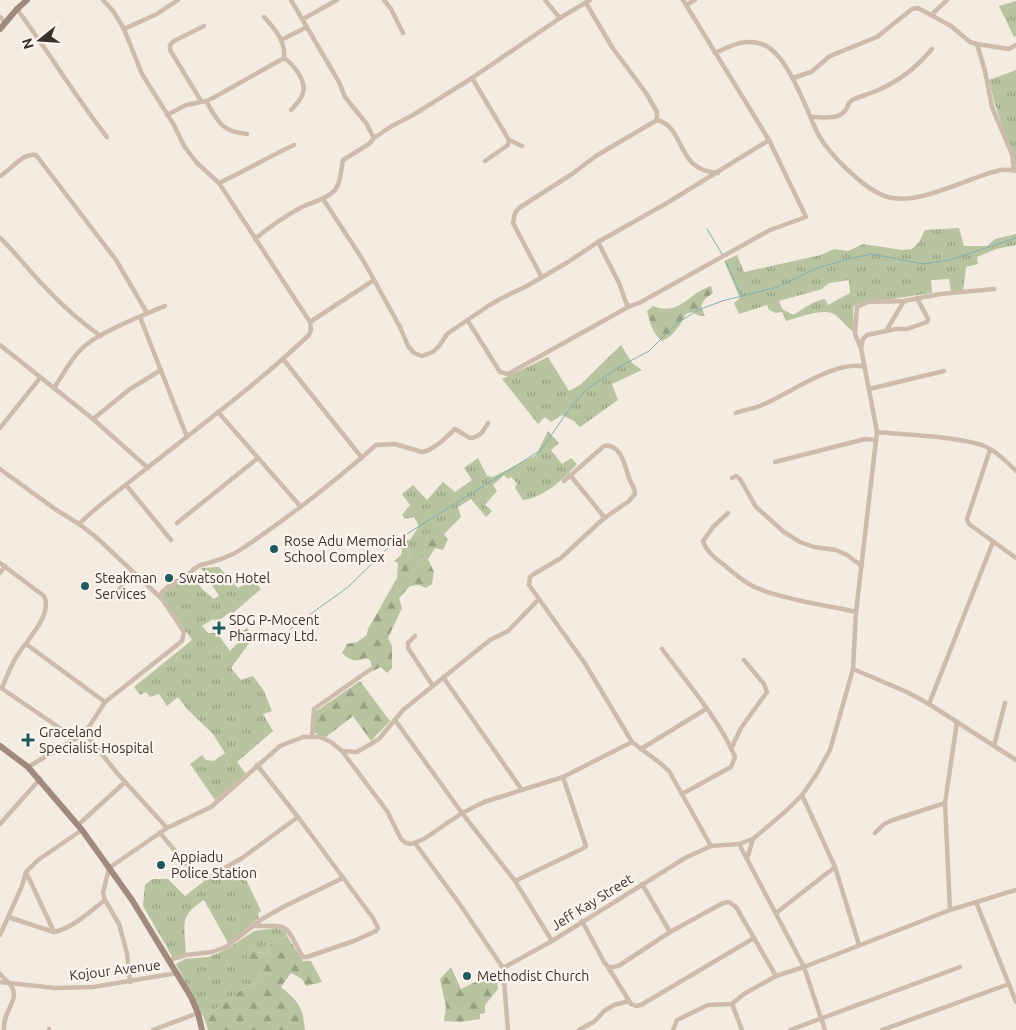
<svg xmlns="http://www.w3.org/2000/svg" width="1016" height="1030" font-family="Ubuntu,sans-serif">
<defs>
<pattern id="grass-tufts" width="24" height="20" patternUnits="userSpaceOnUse" patternTransform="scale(1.25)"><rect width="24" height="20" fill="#b8c4a0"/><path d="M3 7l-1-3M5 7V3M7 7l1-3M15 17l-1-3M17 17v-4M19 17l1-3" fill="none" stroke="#97a083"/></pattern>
<pattern id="forest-firs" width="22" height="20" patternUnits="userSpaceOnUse" patternTransform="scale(1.25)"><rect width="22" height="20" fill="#b8c4a0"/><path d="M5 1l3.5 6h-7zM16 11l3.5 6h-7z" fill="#97a083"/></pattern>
</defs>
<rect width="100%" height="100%" fill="#f4ebe1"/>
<!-- grass -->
<g fill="url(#grass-tufts)" fill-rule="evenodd">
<path d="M1016 1V36L1014 37 999 6Z"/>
<path d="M1016 70V167L994 101 989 80Z"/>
<path d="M959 228 964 246H987L995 239 1016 234V245L996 249 977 257 978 264 966 267 963 291 951 292 949 279 931 280 932 293 858 304 853 307 854 331H852C846 326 840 318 834 314 822 308 798 318 786 321L782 312 776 313 769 310 767 305 739 314 734 303 740 298 724 261 737 255 744 272 821 255 834 249 848 251 863 244 902 250 912 249 919 242 925 230ZM849 280 850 293 828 305 825 299C812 301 804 309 793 315L782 309 779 301 822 289 829 283Z"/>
<path d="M621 345 632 363 642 370 612 384 618 400 580 427 574 421 562 415 551 422 545 417 538 424 502 379 548 357 569 391 580 385Z"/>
<path d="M548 431 559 443 551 450 562 464 571 458 577 464C565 478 542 499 523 500L515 488 517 483 511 477 508 479 504 475 493 485 497 491 485 505 492 511 486 517 471 499 458 507 461 517 444 534 441 531 428 534 421 565H409L410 540 419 526 414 517 405 519 402 515 410 505 402 494 413 485 427 500 443 482 455 492 472 480 464 468 478 458 487 476 493 477 536 455Z"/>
<path d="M219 567 238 588 253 579 261 589 233 613 230 612 217 622 213 619 202 626 208 633H217L230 651 238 643V635L247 628 253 638 231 668 241 680 253 676 264 691 272 711 263 714 273 731 237 762 246 774 215 800 190 764 202 755 206 760 214 761 225 753 213 734 187 709 178 697 167 706 159 694 150 697 146 692 140 695 134 687 192 640 161 596 166 590 191 575 203 590 214 599 219 596 201 568Z"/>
<path d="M240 867 261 911 258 913 259 918 228 943 204 900C178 916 185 926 186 954L173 958 143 906 145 885 152 879H168L185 896 203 882Z"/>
<path d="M277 928 286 931 287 936 270 944 267 954 251 951 263 982 241 990 204 1018 176 964 185 959 209 957 227 949 254 931Z"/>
</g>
<!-- forest -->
<g fill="url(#forest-firs)">
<path d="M711 286 713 293 705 299 701 306 705 316H700L692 312 686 314C680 325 674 336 662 341 652 333 650 322 647 311L653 306C680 317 688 293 711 286Z"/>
<path d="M437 529 441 531 448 539 443 550 435 548 428 559 434 572 432 584 426 588 419 585 410 586 399 598 402 608 388 638 392 646V668L387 673 381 667 373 671 370 660 366 658C355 662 351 661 342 653L347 644 357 642 367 635 368 629 397 578 398 563 394 561 401 555 404 540H410L409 565H421L428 534Z"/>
<path d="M360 681 390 721 371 741 353 716 326 737 318 735 314 732 315 712Z"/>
<path d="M287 936 303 961H311L322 982 306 986 302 979 291 973 281 987C298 1001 303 1007 305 1030H208L204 1018 241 990 263 982 256 965 246 956 251 951 267 954 270 944Z"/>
<path d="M451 967 461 989 475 982 478 983 495 971 498 989 485 1005V1013L480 1014V1019L460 1022 444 1021 446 1007 440 979Z"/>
</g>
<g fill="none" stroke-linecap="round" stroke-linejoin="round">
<!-- stream -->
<g stroke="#7fb0b2" stroke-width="1">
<path d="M707 229 722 254"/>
<path d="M726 262 741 295"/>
<path d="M290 629 348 587 394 542 541 450 570 408 586 390 619 367 649 351 676 324 698 310 722 301 778 287 817 268 852 258 872 254 923 264 950 260 1016 238"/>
</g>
<!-- street -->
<g stroke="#cdbbac" stroke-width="4.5">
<path d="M291 0 339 82 345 97 366 123 374 138"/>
<path d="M384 0 391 9 403 33"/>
<path d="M545 0 560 18"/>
<path d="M586 3 612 47 646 93 657 112V120"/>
<path d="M686 5 695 0"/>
<path d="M17 9C48 51 75 96 107 137"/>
<path d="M931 15 951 26 970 42 977 44 1009 49 1016 45"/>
<path d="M0 17 5 22"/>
<path d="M303 19 337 0"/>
<path d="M124 29 157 14 178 0"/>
<path d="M281 40 307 27"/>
<path d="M977 44 985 71 992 107 1012 154 1014 171"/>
<path d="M715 53C731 46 744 38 762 44 787 52 806 109 817 132 827 152 865 191 888 197 918 206 967 178 997 171 1003 169 1010 170 1016 170"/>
<path d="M284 58C293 64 307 81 303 93 301 99 295 106 291 110"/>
<path d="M472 78 509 140 508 145 485 161"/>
<path d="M793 78 811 72 830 56 877 37 912 9 918 8 931 15 947 0"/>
<path d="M201 101 170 50V45L174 41 204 26"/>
<path d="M206 101C218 122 222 132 247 134"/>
<path d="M167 115 186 105 206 101 213 98 284 58C286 41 274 28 264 17"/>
<path d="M811 117C822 117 838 120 845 111 849 106 847 102 854 99 861 96 869 94 876 91 898 82 917 67 932 49"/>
<path d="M509 140 522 146"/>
<path d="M0 176C11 170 23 152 36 155L116 260 147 313"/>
<path d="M219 183C245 171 268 157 294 145"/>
<path d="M323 199 363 260 400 327 408 346 414 353 422 356 433 352 440 345 447 334 488 306 502 298 527 286 568 262 598 242 619 283 627 305 631 306 641 302 770 230 806 217 769 140 683 0"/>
<path d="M0 238C16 253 29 271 45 287 62 305 80 322 101 336"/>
<path d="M255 239C269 227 284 217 300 208 311 202 326 200 335 190 341 183 341 169 343 160L369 144 374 138 390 127 413 115 472 78 560 18 590 0"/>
<path d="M598 242 667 203 769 140"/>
<path d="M541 276 513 223 515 213 519 208 572 174 596 156 657 120C687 128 674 170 718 173"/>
<path d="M140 317 187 437"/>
<path d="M468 321 500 372 508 374 630 306"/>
<path d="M310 322 374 280"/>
<path d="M886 331 904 301"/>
<path d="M0 345 93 419 148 468"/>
<path d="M861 348 863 339 867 335 896 329H907L927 322 928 319 917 298"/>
<path d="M283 359 362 458"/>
<path d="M54 388C64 373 73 355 87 344 105 330 143 315 165 306"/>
<path d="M869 389 944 371"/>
<path d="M218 412 301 507"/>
<path d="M736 413C745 409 754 409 762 405 789 394 836 359 865 367"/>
<path d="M93 419 130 389 161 370"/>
<path d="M0 428 40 378"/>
<path d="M877 432C908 435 952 436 982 445 995 450 1006 461 1016 471"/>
<path d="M990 450 967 519 969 524 1016 558"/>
<path d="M775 462 865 439 876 440"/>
<path d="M0 469 55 509 79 524C100 503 124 487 147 468 202 425 258 383 309 335L311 330 310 322 219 183 197 163 184 146 174 125 142 74 124 29 113 11 103 0"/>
<path d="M570 475 605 518"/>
<path d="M732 478 736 476 740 479 756 507 784 532 800 542 814 547 836 550 847 555 862 566"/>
<path d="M564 481 604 446C621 443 625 466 629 478 631 484 635 487 635 494L629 501 603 519 561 558 534 574 530 577 529 585 584 662 632 742"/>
<path d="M126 485 171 540"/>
<path d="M728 513 713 527 703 541C706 551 715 558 723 564 735 574 747 585 762 590 792 601 825 605 856 612"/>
<path d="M177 523 258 458"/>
<path d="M0 563 44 596C54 615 24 643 15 659 10 668 6 678 2 688"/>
<path d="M0 573 5 566"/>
<path d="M159 596C166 586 176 582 186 576 192 572 194 567 201 565 215 561 228 558 240 550 288 518 333 483 376 445L395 444 422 452 429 450 441 442 455 429 470 438C481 437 483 431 488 423"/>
<path d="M112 598 133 573"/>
<path d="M415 636 408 643V648L433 686"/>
<path d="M26 644 105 702"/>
<path d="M662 649C685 680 721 722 735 757L731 767 682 794"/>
<path d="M853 669 907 692 929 704 1016 760"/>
<path d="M443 677 522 790"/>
<path d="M1 688 76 739"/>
<path d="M929 704 993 542"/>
<path d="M395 720 462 813 515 881 552 941"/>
<path d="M85 733 117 773 167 828"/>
<path d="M312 736 314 709 371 669"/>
<path d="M994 746 1005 703"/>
<path d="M641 749 706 709"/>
<path d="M731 749 741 728 767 692 764 684 744 660"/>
<path d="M342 751 357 752 379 739 403 710 490 640 508 631 539 599"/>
<path d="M28 767 85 733 105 702 182 641 184 632 163 600 96 537 79 524"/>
<path d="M802 795 835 867"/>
<path d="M0 824 40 779"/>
<path d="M78 825 125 782"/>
<path d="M160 833C170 844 193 876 206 879L242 858 298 817"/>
<path d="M875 833 884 824 893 820 945 803"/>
<path d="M415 843 461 906 503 968"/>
<path d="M739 844 804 967 825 1030"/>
<path d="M747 859 753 839 786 811 802 795 816 775 830 750 853 669 856 612 877 432 861 348 855 334 857 307 868 302 904 301 940 294 994 289"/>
<path d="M26 872 54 932"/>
<path d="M515 881 582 849 586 846 563 777"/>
<path d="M976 902 1016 1002"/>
<path d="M950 910 945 803 957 722"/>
<path d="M776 913 835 867 859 945"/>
<path d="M8 917 54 932C73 928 89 912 105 900"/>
<path d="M582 921 604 962 608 967H614L620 965 670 932 642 884"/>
<path d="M253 926C290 926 284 922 301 954L303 957H307L354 941 376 931 378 928 373 918 298 817 257 765"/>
<path d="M670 932 723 903 729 902 736 907 776 976"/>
<path d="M0 935 22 886 26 872 38 860 82 830"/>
<path d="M169 960 186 955 212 952 226 947 262 919 285 906 343 878"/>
<path d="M608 967 631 1004 636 1006 641 1005 754 938"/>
<path d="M0 974 9 983 55 988 93 987 177 973"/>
<path d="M0 982 9 983C23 999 2 1010 4 1030"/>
<path d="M130 982 127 953 119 924 105 900 103 893 109 868 167 828 211 807 280 746 303 737H320L331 742 342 751 387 811 401 839 406 843 411 844 424 839 462 813 484 802 563 777 632 742 660 763 669 771 711 846"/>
<path d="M732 1004 742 1030"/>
<path d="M49 1029V1030"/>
<path d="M153 1030 198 1013"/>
<path d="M508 1030 503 968 552 941 685 858 711 846 739 844 753 839"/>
<path d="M579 1030 595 1021 604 1011 614 1005 629 1001"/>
<path d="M673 1030 677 1020 708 1005 732 1004 744 994 776 976 804 967 950 910 1016 890"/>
<path d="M790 1030 960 967"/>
<path d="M882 1030 1009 984"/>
</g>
<!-- secondary -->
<g stroke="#a18a7d" stroke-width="6">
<path d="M0 29 17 9 27 0"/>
<path d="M0 746 28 767 82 830 132 900 191 997 198 1013 202 1030"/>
</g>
</g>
<!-- markers -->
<g fill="#1f5a5e" stroke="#fbf5ee" stroke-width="2">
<circle cx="274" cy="549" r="5"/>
<circle cx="169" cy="578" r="5"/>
<circle cx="85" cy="586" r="5"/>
<path d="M216.5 620.5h5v5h5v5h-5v5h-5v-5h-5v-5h5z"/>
<path d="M25.5 732.5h5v5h5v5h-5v5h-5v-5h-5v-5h5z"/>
<circle cx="161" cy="865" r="5"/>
<circle cx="467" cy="976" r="5"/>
</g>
<g text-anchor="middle" stroke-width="4.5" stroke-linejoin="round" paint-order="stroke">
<!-- poi labels -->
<g font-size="14" fill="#3b302b" stroke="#fbf5ee" text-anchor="start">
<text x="284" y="546">Rose Adu Memorial<tspan x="284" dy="16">School Complex</tspan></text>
<text x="95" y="583">Steakman<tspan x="95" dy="16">Services</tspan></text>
<text x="179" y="583">Swatson Hotel</text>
<text x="229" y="625">SDG P-Mocent<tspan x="229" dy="16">Pharmacy Ltd.</tspan></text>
<text x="39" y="737">Graceland<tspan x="39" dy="16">Specialist Hospital</tspan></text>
<text x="171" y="862">Appiadu<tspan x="171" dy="16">Police Station</tspan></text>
<text x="477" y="981">Methodist Church</text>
</g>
<!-- street labels -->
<g font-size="14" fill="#3b302b" stroke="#fbf5ee">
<text transform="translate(592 902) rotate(-32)" y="5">Jeff Kay Street</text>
<text transform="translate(115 970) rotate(-7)" y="5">Kojour Avenue</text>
</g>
</g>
<!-- north arrow -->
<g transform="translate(40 40) rotate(253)" stroke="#fbf5ee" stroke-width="4" paint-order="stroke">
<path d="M0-4L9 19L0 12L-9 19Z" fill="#3b302b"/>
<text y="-8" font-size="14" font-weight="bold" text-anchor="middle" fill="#3b302b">N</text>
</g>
</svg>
